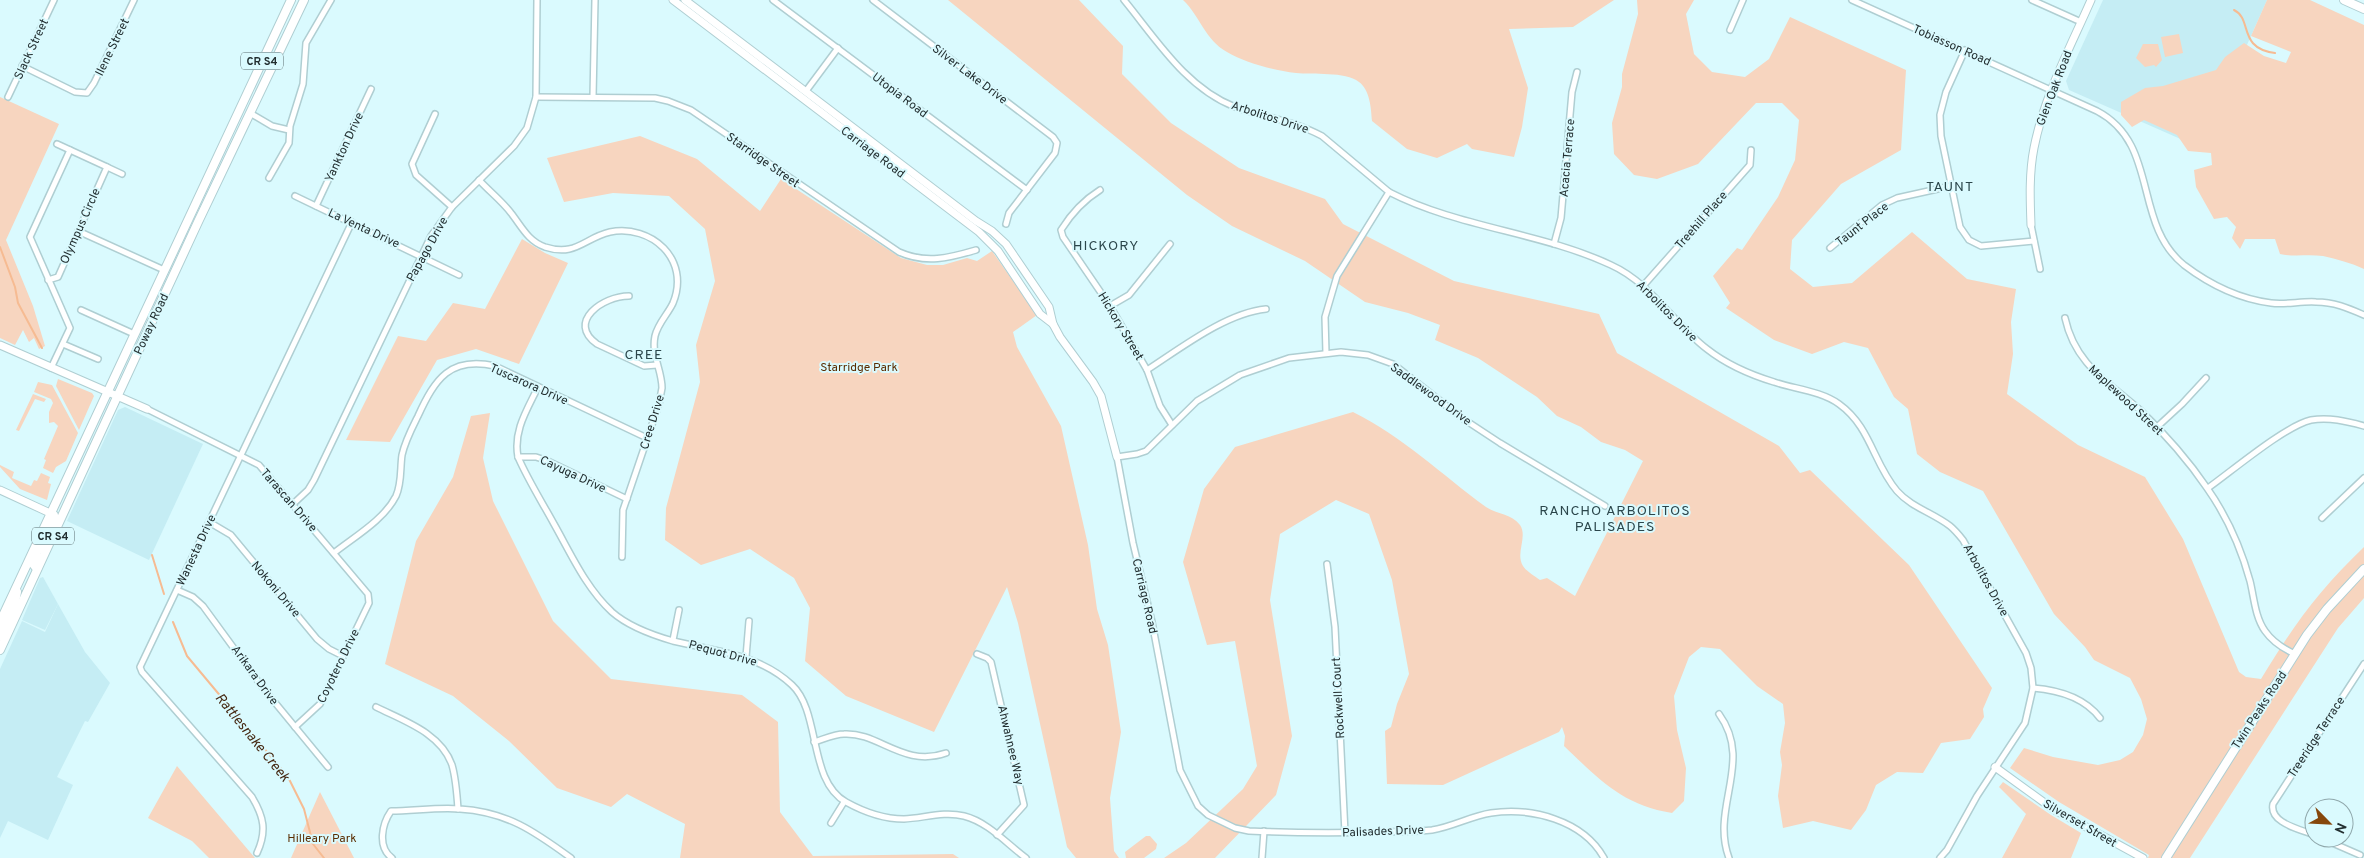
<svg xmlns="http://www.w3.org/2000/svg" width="2364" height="858" font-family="Overpass,sans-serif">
<rect width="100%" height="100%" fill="#dafafe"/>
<!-- built -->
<g fill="#c5edf4">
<path d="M2103 0H2267L2201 148 2069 90 2066 81Z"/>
<path d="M125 407 203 444 149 560 67 521 118 410Z"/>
<path d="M43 577 58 604 45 630 22 620 40 578Z"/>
<path d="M58 604 85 652 110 683 88 722 85 721 57 777 73 785 48 840 8 821 0 838V669L22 621 45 632Z"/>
</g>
<!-- green -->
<g fill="#f7d5bf">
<path d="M948 0H1079L1123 46 1122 74 1171 123 1239 168 1325 199 1343 224 1454 281 1599 314 1617 353 1779 446 1800 473 1810 470 1909 565 1992 688 1983 709 1984 717 1970 739 1941 743 1923 773 1897 772 1876 785 1866 810 1851 830 1813 821 1783 828 1778 796 1782 765 1780 752 1785 723 1783 704 1757 686 1720 649 1701 647 1689 657 1674 696 1677 730 1686 768 1684 801 1672 813C1622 805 1599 779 1564 746L1565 736 1562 727 1559 732 1443 785 1387 784 1385 731 1391 727 1397 704 1409 674 1392 580 1369 514 1336 500 1280 534 1270 600 1292 736 1276 795 1215 858H1164L1186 843 1243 789 1257 766 1235 641 1207 645 1183 562 1204 489 1235 447 1353 412C1402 436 1442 475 1486 507 1496 514 1512 514 1520 525 1528 537 1515 553 1523 566 1526 571 1535 576 1540 580L1547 578 1575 596 1643 461 1625 450 1601 442 1581 427 1557 416 1537 397 1478 358 1435 340 1440 325 1408 313 1365 302 1305 261 1232 226 1187 195Z"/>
<path d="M1183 0H1614L1573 27 1509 29 1528 88 1522 127 1514 157 1472 149 1467 144 1437 158 1407 149 1372 121C1371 108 1370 90 1359 82 1345 71 1313 75 1296 73 1273 70 1246 63 1227 52 1205 40 1200 16 1183 0Z"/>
<path d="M1637 0H1694L1686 14 1694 54 1712 72 1745 77 1769 59 1790 17 1906 70 1901 150 1841 184 1792 240 1790 269 1813 287 1852 283 1912 232 1967 279 2016 289 2011 322 2013 354 2007 394 2078 445 2145 477 2183 539 2239 672 2246 677 2261 679C2293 626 2319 590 2364 547V598L2338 628 2190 858H2148L2149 855 2059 802 2010 768 2024 748 2053 757 2098 765 2120 760 2133 752 2143 735 2147 719 2141 699 2130 678 2094 660 2085 647 2054 614 1983 491 1940 472 1917 454 1908 409 1894 397 1868 348 1844 342 1812 354 1774 340 1726 308 1730 303 1713 276 1737 248 1742 250 1778 197 1795 160 1799 120 1782 103H1756L1698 164 1657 179 1634 175 1614 154 1612 123 1622 87V74L1638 14Z"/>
<path d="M2267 0H2310L2364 25V269C2351 263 2337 259 2323 256 2308 254 2294 257 2280 254L2275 239H2245L2240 249 2232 238 2236 227 2227 217 2214 219 2196 187 2194 170 2212 165 2211 153 2188 151 2177 135 2144 120 2132 127 2121 115V102L2145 88 2163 86 2216 70 2225 57 2244 43 2264 56 2286 63 2291 52 2251 36Z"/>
<path d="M2179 34 2183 53 2165 57 2161 37Z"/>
<path d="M2143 44H2158L2162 60 2156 67 2154 65 2145 67 2136 58Z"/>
<path d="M0 97 59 124 6 240 33 306 45 346 39 349 34 338 29 342 23 330 15 345 0 338Z"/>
<path d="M640 136 697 159 760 211 781 179 901 258 927 265H943L967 258 977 261 992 251 1037 315 1013 332 1017 347 1061 426 1088 545 1097 609 1108 645 1121 732 1110 798 1114 851 1119 858H1076L1067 847 1018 623 1007 587 934 732 846 696 805 661 810 608 794 578 750 549 701 565 665 540 666 508 700 382 696 345 715 281 705 229 669 196 613 193 564 202 547 158Z"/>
<path d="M522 239 545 253 568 263 519 364 476 349 437 360 390 442 346 440 398 336 426 341 453 303 485 309Z"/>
<path d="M58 379 92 393 94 396 79 430 56 386Z"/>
<path d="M38 382 52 385 78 433 66 461 56 467 53 473 43 468 46 460 44 459 58 426 54 422 49 423V412L53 403 51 399 34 392Z"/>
<path d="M33 394 46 399 44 402 35 399 19 431 16 430Z"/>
<path d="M490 413 483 458 493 501 553 621 611 679 742 695 778 722 780 812 813 856 953 854 959 858H680L685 824 627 794 611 807 557 788 509 741 453 696 385 664 416 541 453 477 471 416Z"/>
<path d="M0 465 14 472 12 478 31 486 34 480 37 481 41 473 50 477 48 483 51 484 47 500 20 489 0 467Z"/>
<path d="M177 766 255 858H209L192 841 148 818Z"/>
<path d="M2003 782 2051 815 2081 833 2071 858H2002L2026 814 1999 787Z"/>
<path d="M320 792 354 858H291Z"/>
<path d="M1146 836H1150L1157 844 1156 849 1144 858H1126L1125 852Z"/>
</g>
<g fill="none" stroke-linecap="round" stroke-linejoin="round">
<!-- stream -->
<g stroke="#f6bb92" stroke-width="2">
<path d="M2234 10C2253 19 2237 48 2275 53"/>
<path d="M0 247 15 287 18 303 42 348"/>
<path d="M152 555 164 594"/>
<path d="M173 622 187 656 288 777 304 809 313 844 324 858"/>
</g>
<!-- street casing -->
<g stroke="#afced2" stroke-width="8">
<g id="street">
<path d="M773 0 1027 190"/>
<path d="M873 0 1053 137 1057 143 1055 153 1009 213 1006 224"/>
<path d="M1124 0C1156 39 1186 88 1235 107 1264 117 1294 121 1322 136L1389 192C1459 228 1541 232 1611 265 1651 283 1673 323 1707 349 1726 364 1751 375 1774 382 1795 389 1821 391 1839 404 1871 427 1873 463 1897 491 1911 507 1933 513 1950 526 1955 530 1959 535 1963 540L2026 653 2031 668 2033 688 2025 723 1977 796 1947 850 1940 858"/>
<path d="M1852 0 2097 111C2160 144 2132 223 2184 265 2209 284 2240 299 2271 303 2286 305 2301 301 2316 302 2334 302 2348 308 2364 315"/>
<path d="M2032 0 2081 22"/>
<path d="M1730 30 1743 0"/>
<path d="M1965 50 1946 92 1940 115 1941 136 1960 227 1969 240 1981 246 2034 241"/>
<path d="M22 66 75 92 87 93 94 83 134 0"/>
<path d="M806 91 838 48"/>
<path d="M8 97 54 0"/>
<path d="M536 97 655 98 668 101 691 110 899 252C926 264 949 258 976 250"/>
<path d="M593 97 595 0"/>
<path d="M250 113 272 126 289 130"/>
<path d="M435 114 412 164 416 175 452 207"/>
<path d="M107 167 122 174"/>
<path d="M269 178 289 143 290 126 303 84 306 43 331 0"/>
<path d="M479 180C489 191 502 201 511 213 522 227 528 241 545 247 576 257 584 238 610 232 651 224 691 259 673 303 668 314 658 323 655 336 651 355 662 370 662 388 661 393 660 399 659 404L623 510 622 557"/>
<path d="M1100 190C1084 200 1071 214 1061 230L1063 237 1110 306 1147 370 1160 406 1172 425"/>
<path d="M295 196 459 275"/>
<path d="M316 206 371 89"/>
<path d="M2031 225 2040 269"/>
<path d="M78 231 164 270"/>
<path d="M1554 244 1561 218 1572 92 1577 72"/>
<path d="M1830 248 1882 205 1897 198 1951 186"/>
<path d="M48 280 58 277 107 167 57 144"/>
<path d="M1643 286 1750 165 1751 150"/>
<path d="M629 296C603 296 566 322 597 344L644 366 657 365"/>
<path d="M1110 306 1129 295 1170 244"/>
<path d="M81 310 134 334"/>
<path d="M2065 318C2075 364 2107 381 2140 410 2164 433 2188 460 2207 488 2226 515 2241 548 2250 581 2254 597 2255 617 2265 631 2272 641 2284 649 2295 654"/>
<path d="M63 344 98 359"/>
<path d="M1326 353 1325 317 1337 276 1389 192"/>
<path d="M51 368 70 328 30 237 70 150"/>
<path d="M1147 370C1181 348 1226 313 1266 309"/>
<path d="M538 387C527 410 513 431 518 457 528 480 542 502 554 524 571 554 586 588 612 612 629 627 652 635 673 641 715 651 759 654 792 685 821 712 808 781 846 802 864 812 883 819 904 819 924 818 944 811 964 816 988 822 1007 844 1026 858"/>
<path d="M147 409 259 465 368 594 369 603 320 704 295 727"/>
<path d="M2157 427 2182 404 2206 378"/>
<path d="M518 457H536L548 461 627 499"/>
<path d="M2208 488C2232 471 2285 426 2311 420 2329 417 2346 421 2364 426"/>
<path d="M293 504 308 490 314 480 431 236 452 207 514 146 527 128 536 97 537 0"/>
<path d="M2322 518 2364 478"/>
<path d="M209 522 231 535 317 639 329 649 343 656"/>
<path d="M334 553C354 537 384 520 396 496 402 483 400 468 402 455 405 441 412 428 418 416 435 379 450 356 495 366L647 438"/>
<path d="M1327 564 1335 627 1345 833"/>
<path d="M177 590 193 597 203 606 263 688 328 767"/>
<path d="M673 640 679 610"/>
<path d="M977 654 987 658 991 662 1024 805 997 835"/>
<path d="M746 657 749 621"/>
<path d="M2033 688C2058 690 2084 697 2100 718"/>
<path d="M376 707C404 721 441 733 452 765 456 779 457 794 458 809"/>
<path d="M1719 714C1754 762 1710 807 1729 858"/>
<path d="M814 742C824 739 835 734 844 734 879 732 903 768 946 753"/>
<path d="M831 823 844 802"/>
<path d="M2314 835C2300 829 2269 823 2273 804L2364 664"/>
<path d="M2321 838 2360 855"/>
<path d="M257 853C267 831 264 817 252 797L142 672 140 667 352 222"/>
<path d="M392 858C377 847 382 824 391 811 413 811 439 807 460 809 507 812 534 831 571 858"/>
<path d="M1262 858 1264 831"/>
<path d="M1604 858C1583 820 1531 807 1491 813 1471 816 1452 827 1432 830 1416 832 1399 831 1383 832 1338 833 1294 833 1249 831L1235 828 1208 815 1198 806 1180 770 1152 622 1133 543 1117 457 1137 454 1146 451 1197 401 1240 375 1289 358 1341 352 1368 355 1393 364 1462 418 1500 443 1605 506"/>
</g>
</g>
<!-- secondary casing -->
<g stroke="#afced2" stroke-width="9">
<g id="secondary">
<path d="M673 0 979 232 998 251 1040 314 1053 324"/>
<path d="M685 0 976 221 992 231 1006 244 1049 307 1053 324 1060 337 1093 382 1101 396 1117 457"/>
<path d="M2031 225C2030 199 2029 173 2034 148 2044 96 2070 48 2091 0"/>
<path d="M0 345 147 409"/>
<path d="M0 490 50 513"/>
<path d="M1995 767 2053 809 2143 858"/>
</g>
</g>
<!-- primary casing -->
<g stroke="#afced2" stroke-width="10">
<g id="primary">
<path d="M2344 0 2364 9"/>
<path d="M44 549C45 538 55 526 54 515L50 513"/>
<path d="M37 569 33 564 40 543"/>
<path d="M0 622 291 0"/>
<path d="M0 636 15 602 17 592"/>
<path d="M0 650 198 222 304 0"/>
<path d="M2166 858 2307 635 2327 609 2364 569"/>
</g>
</g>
<!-- street -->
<use href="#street" stroke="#fff" stroke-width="5"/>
<!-- secondary -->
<use href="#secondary" stroke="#fff" stroke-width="7"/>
<!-- primary -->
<use href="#primary" stroke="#fff" stroke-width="8"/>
</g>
<g text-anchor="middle" stroke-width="4" stroke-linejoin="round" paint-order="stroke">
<!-- shield labels -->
<g fill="#dafafe" stroke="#596b6e" stroke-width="1">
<rect x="241" y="52.5" width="42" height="17" rx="4"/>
<rect x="32" y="527.5" width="42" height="17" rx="4"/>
</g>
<g font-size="11" font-weight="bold" fill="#222e30">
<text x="262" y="65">CR S4</text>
<text x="53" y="540">CR S4</text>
</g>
<!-- street labels -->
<g font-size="12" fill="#222e30" stroke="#dafafe">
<text transform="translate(1952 45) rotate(24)" y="4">Tobiasson Road</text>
<text transform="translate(112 47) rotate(-64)" y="4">Ilene Street</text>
<text transform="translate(31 49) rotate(-65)" y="4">Slack Street</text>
<text transform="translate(970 74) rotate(37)" y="4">Silver Lake Drive</text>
<text transform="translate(2054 88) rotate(-69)" y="4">Glen Oak Road</text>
<text transform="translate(900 95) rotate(37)" y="4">Utopia Road</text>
<text transform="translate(1270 117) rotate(18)" y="4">Arbolitos Drive</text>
<text transform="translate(344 147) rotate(-65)" y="4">Yankton Drive</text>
<text transform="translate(873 152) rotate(37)" y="4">Carriage Road</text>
<text transform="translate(1567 158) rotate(-85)" y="4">Acacia Terrace</text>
<text transform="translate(763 160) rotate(35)" y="4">Starridge Street</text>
<text transform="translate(1701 220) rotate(-49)" y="4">Treehill Place</text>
<text transform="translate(1862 224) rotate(-38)" y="4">Taunt Place</text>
<text transform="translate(80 226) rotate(-66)" y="4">Olympus Circle</text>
<text transform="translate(364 228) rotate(25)" y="4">La Venta Drive</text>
<text transform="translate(427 249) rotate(-61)" y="4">Papago Drive</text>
<text transform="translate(1667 311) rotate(45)" y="4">Arbolitos Drive</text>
<text transform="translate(151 324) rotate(-65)" y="4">Poway Road</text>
<text transform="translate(1121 326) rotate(59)" y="4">Hickory Street</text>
<text transform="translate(529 384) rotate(24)" y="4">Tuscarora Drive</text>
<text transform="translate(1431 394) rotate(36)" y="4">Saddlewood Drive</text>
<text transform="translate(2126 400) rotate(43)" y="4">Maplewood Street</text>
<text transform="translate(652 422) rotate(-73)" y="4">Cree Drive</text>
<text transform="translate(573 474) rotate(25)" y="4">Cayuga Drive</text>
<text transform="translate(289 500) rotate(49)" y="4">Tarascan Drive</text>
<text transform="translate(196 550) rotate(-65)" y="4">Wanesta Drive</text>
<text transform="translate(1986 580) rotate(61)" y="4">Arbolitos Drive</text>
<text transform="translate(276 589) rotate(50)" y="4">Nokoni Drive</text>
<text transform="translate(1145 596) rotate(77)" y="4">Carriage Road</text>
<text transform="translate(723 653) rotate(15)" y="4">Pequot Drive</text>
<text transform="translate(338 666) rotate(-64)" y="4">Coyotero Drive</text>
<text transform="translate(255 675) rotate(54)" y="4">Arikara Drive</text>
<text transform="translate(1338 698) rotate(-93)" y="4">Rockwell Court</text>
<text transform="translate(2259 710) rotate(-57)" y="4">Twin Peaks Road</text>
<text transform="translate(2316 737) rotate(-57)" y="4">Treeridge Terrace</text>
<text transform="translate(1011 745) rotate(77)" y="4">Ahwahnee Way</text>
<text transform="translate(2080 823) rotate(30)" y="4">Silverset Street</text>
<text transform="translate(1383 831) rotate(-2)" y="4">Palisades Drive</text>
</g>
<!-- park labels -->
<g font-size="12" fill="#5a2d02" stroke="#dafafe">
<text x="859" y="371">Starridge Park</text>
<text x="322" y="842">Hilleary Park</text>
</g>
<!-- neighbourhood labels -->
<g font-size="14" letter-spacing="1" fill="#2b464b" stroke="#dafafe">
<text x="1950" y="191">TAUNT</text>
<text x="1106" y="250">HICKORY</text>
<text x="644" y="359">CREE</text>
<text x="1615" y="515">RANCHO ARBOLITOS<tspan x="1615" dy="16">PALISADES</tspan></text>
</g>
<!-- water labels -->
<g font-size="14" font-style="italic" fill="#442711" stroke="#dafafe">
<text transform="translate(253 737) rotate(51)" y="5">Rattlesnake Creek</text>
</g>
</g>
<!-- north arrow -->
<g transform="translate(2329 823) rotate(114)"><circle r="24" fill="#dafafe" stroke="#90a8ac"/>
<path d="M0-4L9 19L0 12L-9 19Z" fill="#86470c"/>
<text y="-8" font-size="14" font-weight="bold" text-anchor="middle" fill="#222e30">N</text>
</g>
</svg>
